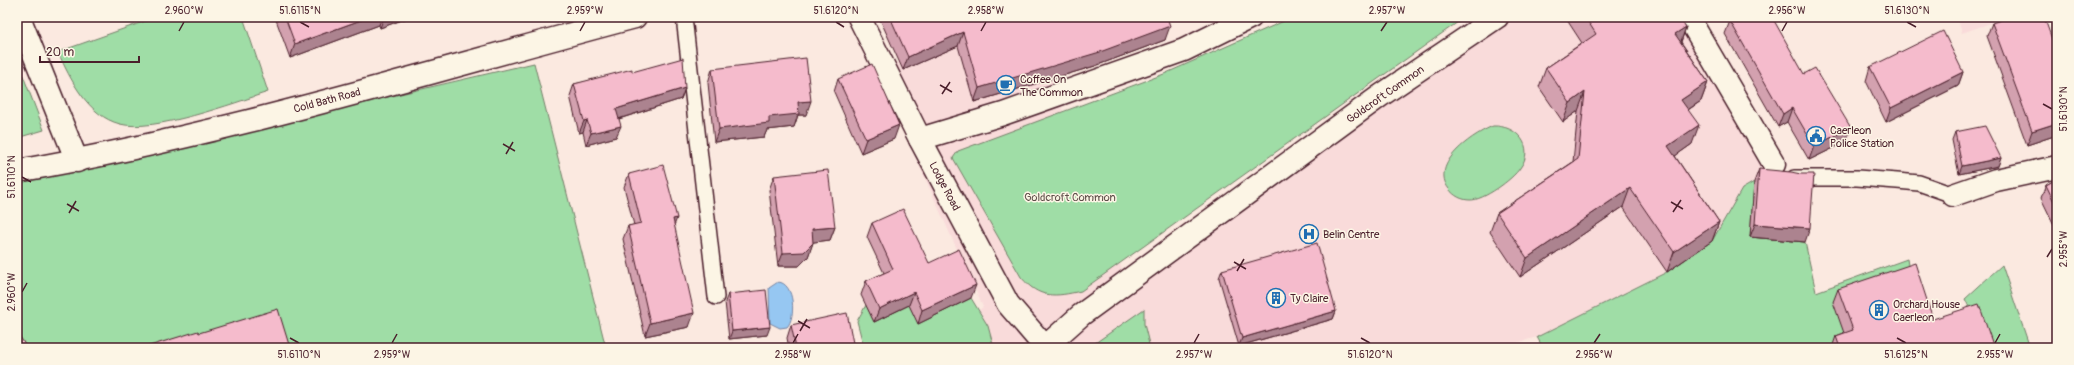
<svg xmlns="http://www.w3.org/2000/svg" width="2074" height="365" font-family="Pangolin,sans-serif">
<rect width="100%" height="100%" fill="#fbe9e0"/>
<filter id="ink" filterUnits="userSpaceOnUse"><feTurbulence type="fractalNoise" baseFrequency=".025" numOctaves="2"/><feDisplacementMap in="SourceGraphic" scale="8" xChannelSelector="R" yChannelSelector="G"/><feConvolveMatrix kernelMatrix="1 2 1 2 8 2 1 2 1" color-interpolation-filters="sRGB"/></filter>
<g filter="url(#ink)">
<!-- built -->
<g fill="#f9dbda">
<path d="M976 17H1039L1061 106 1125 277 1502 17H1676L1771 171 1742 189 1712 241 1667 272 1537 337 1500 348H929L983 307 878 74Z"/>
<path d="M1957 17H2008L1962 33Z"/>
</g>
<!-- green -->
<g fill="#9fdda6" stroke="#747e68">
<path d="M157 17H243L268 92C234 103 153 133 120 124 88 116 70 79 58 52Z"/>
<path d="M1293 17H1465L1081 291C1055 297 1039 299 1021 277L953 158 958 151 1164 74Z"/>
<path d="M17 60 44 130 17 138Z"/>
<path d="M534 63 606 348H17V183Z"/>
<path d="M1493 126C1517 125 1536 147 1520 168 1513 179 1483 201 1470 200 1462 200 1454 196 1449 189 1429 164 1473 134 1493 126Z"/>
<path d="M1754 182 1750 237 1805 242 1816 292 1907 259 1910 277 1928 333 1974 317 1965 299 2002 265 2030 348H1543L1537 337 1667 272 1712 241 1742 189Z"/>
<path d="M971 298 988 326 994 348H864L857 321 866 305 874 322 909 305 918 323Z"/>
<path d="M1144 309V324L1150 348H1088Z"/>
</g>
<!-- water -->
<path fill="#96c7f2" stroke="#7884a2" d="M778 282C795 283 796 318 787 327L780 328 770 323 769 288Z"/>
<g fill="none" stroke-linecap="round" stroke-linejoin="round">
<!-- service casing -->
<g stroke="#4a1f2b" stroke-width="18">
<g id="service">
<path d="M684 17 716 297"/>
<path d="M1794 178H1857L1897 181 1919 183 1953 195"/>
</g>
</g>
<!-- minor casing -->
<g stroke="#4a1f2b" stroke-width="25">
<g id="minor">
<path d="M19 17 77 161"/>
<path d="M1688 17 1774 164"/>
<path d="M920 139 1003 114 1184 50 1251 17"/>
<path d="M17 171C226 135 430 71 635 17"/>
<path d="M1953 195 1996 180 2057 167"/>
</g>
</g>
<!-- tertiary casing -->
<g stroke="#4a1f2b" stroke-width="25">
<path id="tertiary" d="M859 17 920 139 1008 304 1045 347 1081 315 1380 96 1497 17"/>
</g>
<!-- secondary casing -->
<g stroke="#4a1f2b" stroke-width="25">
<path id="secondary" d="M1045 348V347"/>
</g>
<!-- service -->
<use href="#service" stroke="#fcf5e5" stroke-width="15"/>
<!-- minor -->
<use href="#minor" stroke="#fcf5e5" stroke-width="22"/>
<!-- tertiary -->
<use href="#tertiary" stroke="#fcf5e5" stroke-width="22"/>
<!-- secondary -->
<use href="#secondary" stroke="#fcf5e5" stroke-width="22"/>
</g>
<!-- wall -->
<g fill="#d3a1af" stroke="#4a1f2b">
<path d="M275 17H410L380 28 379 25 290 58Z"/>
<path d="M879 17H1167L1165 40 1095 66 974 102 958 46 903 70Z"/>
<path d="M1568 17H1679L1686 27 1681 42 1708 82 1701 101 1688 110 1692 144 1675 156 1719 222 1712 241 1667 272 1623 207 1520 277 1490 232 1497 213 1573 162 1578 111 1563 122 1539 87 1546 68 1582 43 1567 20Z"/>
<path d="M1730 21 1804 74 1846 142 1809 160 1787 122 1778 127 1725 34Z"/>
<path d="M1992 23 2057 135 2027 145 1987 36Z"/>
<path d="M1870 67 1963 72 1958 86 1886 122 1866 81Z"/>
<path d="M712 69 806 115H798L794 127 767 130 764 137 714 142 708 83Z"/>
<path d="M632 72 685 88 681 99 619 119 616 137 586 145 583 132 579 133 570 96 574 84Z"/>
<path d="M838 79 894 139 861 153 834 92Z"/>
<path d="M1955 132 2001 158 1998 166 1959 174 1952 140Z"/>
<path d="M1759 169 1805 242 1750 237 1754 182Z"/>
<path d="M629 174 674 224 689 327 645 336 623 239 628 226 634 225 624 187Z"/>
<path d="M774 176 835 227 830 240 813 242 808 257 799 266H778L769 190Z"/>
<path d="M2057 179V231L2041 198 2046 185Z"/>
<path d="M872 223 929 263 971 298 918 324 909 305 874 322 861 295 866 281 884 273 867 237Z"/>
<path d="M1222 270 1336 311 1333 319 1239 346 1219 278Z"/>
<path d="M1838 289 1933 319 1994 348H1832L1836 336 1844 333 1833 302Z"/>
<path d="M728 294 767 335 729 339 725 302Z"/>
<path d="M791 325 854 348H789L787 338Z"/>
</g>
<!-- shaded-wall -->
<g fill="#ac838f" stroke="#4a1f2b">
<path d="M369 17H382L379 25 290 58 295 44Z"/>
<path d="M384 17H410L380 28Z"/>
<path d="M1170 26 1165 40 1095 66 974 102 979 88Z"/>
<path d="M1686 27 1679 47 1675 34Z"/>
<path d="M963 32 958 46 903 70 908 57Z"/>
<path d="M1963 72 1958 86 1886 122 1891 108Z"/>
<path d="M1708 82 1701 101 1674 119 1681 100Z"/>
<path d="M685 88 681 99 612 121 616 109Z"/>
<path d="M1585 92 1578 111 1563 122 1570 103Z"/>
<path d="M811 101 806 115H798L794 127 767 130 764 137 714 142 719 129 769 117 798 102Z"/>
<path d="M1792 108 1787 122 1778 127 1783 114Z"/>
<path d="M587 120 583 132 579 133 584 121Z"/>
<path d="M2057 123V135L2027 145 2032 131Z"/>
<path d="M899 125 894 139 861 153 866 139Z"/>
<path d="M1699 125 1692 144 1661 166 1668 146Z"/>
<path d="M621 126 616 137 586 145 591 133Z"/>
<path d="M1851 128 1846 142 1809 160 1814 146Z"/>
<path d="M2001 158 1998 166 1959 174 1962 166Z"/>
<path d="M1630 188 1623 207 1520 277 1527 258Z"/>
<path d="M677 218 672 231 673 219Z"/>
<path d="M1719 222 1712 241 1667 272 1674 252Z"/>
<path d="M1755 224 1810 228 1805 242 1750 237Z"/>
<path d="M835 227 830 240 807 243 812 229Z"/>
<path d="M813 243 808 257 799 266H778L783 253Z"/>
<path d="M976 285 971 298 918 324 922 310Z"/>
<path d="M914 292 909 305 874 322 879 309Z"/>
<path d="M1336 311 1333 319 1239 346 1242 338Z"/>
<path d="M694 313 689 327 645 336 650 323Z"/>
<path d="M770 327 767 335 729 339 732 331Z"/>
</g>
<!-- building -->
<g fill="#f5bbcc" stroke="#4a1f2b">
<path d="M285 17H369L295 44Z"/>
<path d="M890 17H1167L1170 26 1100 52 979 88 963 32 908 57Z"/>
<path d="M1585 17H1679L1686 27 1675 34 1708 82 1681 100 1699 125 1668 146 1719 222 1674 252 1630 188 1527 258 1497 213 1578 159 1585 92 1570 103 1546 68 1596 34Z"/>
<path d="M1736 17H1772L1804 74 1815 68 1851 128 1814 146 1792 108 1783 114 1730 21Z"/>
<path d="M2009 17H2044L2057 53V123L2032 131 1992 23Z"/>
<path d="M1943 31 1963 72 1891 108 1870 67Z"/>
<path d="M683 58 685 88 616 109 621 126 591 133 587 120 584 121 574 84 632 69V72Z"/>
<path d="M806 58 811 101 798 102 799 114 769 117V123L719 129 712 69Z"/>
<path d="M872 64 899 125 866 139 838 79Z"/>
<path d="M1985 126 2001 158 1962 166 1955 132Z"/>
<path d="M663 165 677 218 673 219 694 313 650 323 628 226 641 223 629 174Z"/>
<path d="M1759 169 1791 172 1801 174H1814L1810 228 1755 224Z"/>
<path d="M828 170 835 227 812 229 813 243 804 252 783 253 774 176Z"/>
<path d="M2057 179V208L2046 185Z"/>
<path d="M903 209 929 263 959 249 976 285 922 310 914 292 879 309 866 281 893 269 872 223Z"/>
<path d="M1317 243 1336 311 1242 338 1222 270Z"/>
<path d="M1915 263 1933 319 1979 304 1994 348H1840L1836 336 1853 330 1838 289Z"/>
<path d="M766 290 770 327 732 331 728 294Z"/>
<path d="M278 309 290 348H143L198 331 199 333Z"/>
<path d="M847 313 854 348H796L791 325Z"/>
<path d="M17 332 27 348H17Z"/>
</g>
</g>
<!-- ticks -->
<path fill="none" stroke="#4a1f2b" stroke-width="1.5" d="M300 22 309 27M836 22 844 27M1907 22 1916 27M179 31 184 22M580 31 585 22M981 31 986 22M1381 31 1387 22M1782 31 1787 22M940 85 952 92M942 94 950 82M2043 104 2052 109M503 144 515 151M506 154 513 142M22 177 31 182M1671 202 1683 209M67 204 79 211M1673 212 1681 200M69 213 76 201M2047 257 2052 249M1234 262 1246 269M1237 271 1244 259M22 292 27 283M798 321 810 328M800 331 807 319M290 338 299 343M1361 338 1370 343M1897 338 1906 343M392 343 397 334M793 343 798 334M1194 343 1199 334M1594 343 1600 334M1995 343 2000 334"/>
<!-- icons -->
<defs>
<g id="cafe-ring" transform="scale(1)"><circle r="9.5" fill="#fcf5e5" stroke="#1f6fb2" stroke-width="1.5"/><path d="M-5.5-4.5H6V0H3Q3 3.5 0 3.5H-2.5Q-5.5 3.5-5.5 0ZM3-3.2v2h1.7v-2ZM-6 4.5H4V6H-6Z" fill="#1f6fb2"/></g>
<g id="civic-ring" transform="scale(1)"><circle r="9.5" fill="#fcf5e5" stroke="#1f6fb2" stroke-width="1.5"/><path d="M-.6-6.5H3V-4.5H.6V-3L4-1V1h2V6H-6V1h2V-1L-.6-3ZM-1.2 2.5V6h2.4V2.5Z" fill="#1f6fb2"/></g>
<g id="hospital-ring" transform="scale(1)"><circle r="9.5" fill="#fcf5e5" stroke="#1f6fb2" stroke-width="1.5"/><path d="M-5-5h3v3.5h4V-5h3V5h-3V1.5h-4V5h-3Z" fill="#1f6fb2"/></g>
<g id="building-ring" transform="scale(1)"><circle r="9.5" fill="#fcf5e5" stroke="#1f6fb2" stroke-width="1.5"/><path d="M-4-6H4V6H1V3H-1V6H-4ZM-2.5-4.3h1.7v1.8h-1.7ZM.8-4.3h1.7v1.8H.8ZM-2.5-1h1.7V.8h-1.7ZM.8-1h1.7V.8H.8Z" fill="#1f6fb2"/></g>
</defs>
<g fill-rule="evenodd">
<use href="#cafe-ring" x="1006" y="85"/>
<use href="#civic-ring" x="1816" y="136"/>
<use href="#hospital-ring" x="1309" y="234"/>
<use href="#building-ring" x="1276" y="298"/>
<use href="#building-ring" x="1879" y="310"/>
</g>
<g text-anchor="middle" stroke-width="3" stroke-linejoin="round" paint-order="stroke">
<!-- poi labels -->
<g font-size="11" fill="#4a1f2b" stroke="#fcf5e5" text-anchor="start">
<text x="1020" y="83">Coffee On<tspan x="1020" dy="13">The Common</tspan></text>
<text x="1830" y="134">Caerleon<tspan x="1830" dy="13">Police Station</tspan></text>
<text x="1323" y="238">Belin Centre</text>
<text x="1290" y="302">Ty Claire</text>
<text x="1893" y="308">Orchard House<tspan x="1893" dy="13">Caerleon</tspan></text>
</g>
<!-- street labels -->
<g font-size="11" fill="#4a1f2b" stroke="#fcf5e5">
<text transform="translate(1385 94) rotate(-35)" y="4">Goldcroft Common</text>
<text transform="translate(327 100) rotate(-15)" y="4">Cold Bath Road</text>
<text transform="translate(945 186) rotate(62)" y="4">Lodge Road</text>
</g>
<!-- park labels -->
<g font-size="11" fill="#5f4e4a" stroke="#fcf5e5">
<text x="1070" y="201">Goldcroft Common</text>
</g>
</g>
<!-- margin -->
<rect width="2074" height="365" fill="none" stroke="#fcf5e5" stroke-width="44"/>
<!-- scale -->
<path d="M40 56v6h99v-6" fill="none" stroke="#4a1f2b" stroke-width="2"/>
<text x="46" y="56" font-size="12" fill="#4a1f2b" stroke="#fcf5e5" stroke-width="3" paint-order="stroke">20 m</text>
<rect x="22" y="22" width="2030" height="321" fill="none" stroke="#4a1f2b" stroke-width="1.5"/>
<g font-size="10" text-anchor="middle" fill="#4a1f2b">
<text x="184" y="14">2.960°W</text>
<text x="300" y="14">51.6115°N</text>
<text x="585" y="14">2.959°W</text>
<text x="836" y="14">51.6120°N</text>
<text x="986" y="14">2.958°W</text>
<text x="1387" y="14">2.957°W</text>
<text x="1787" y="14">2.956°W</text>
<text x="1907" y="14">51.6130°N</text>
<text transform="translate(2063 109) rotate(-90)" y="4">51.6130°N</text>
<text transform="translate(11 177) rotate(-90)" y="4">51.6110°N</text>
<text transform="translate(2063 249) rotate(-90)" y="4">2.955°W</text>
<text transform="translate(11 292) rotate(-90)" y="4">2.960°W</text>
<text x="299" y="358">51.6110°N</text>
<text x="392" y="358">2.959°W</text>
<text x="793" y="358">2.958°W</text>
<text x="1194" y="358">2.957°W</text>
<text x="1370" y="358">51.6120°N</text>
<text x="1594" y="358">2.956°W</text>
<text x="1906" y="358">51.6125°N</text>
<text x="1995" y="358">2.955°W</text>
</g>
</svg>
